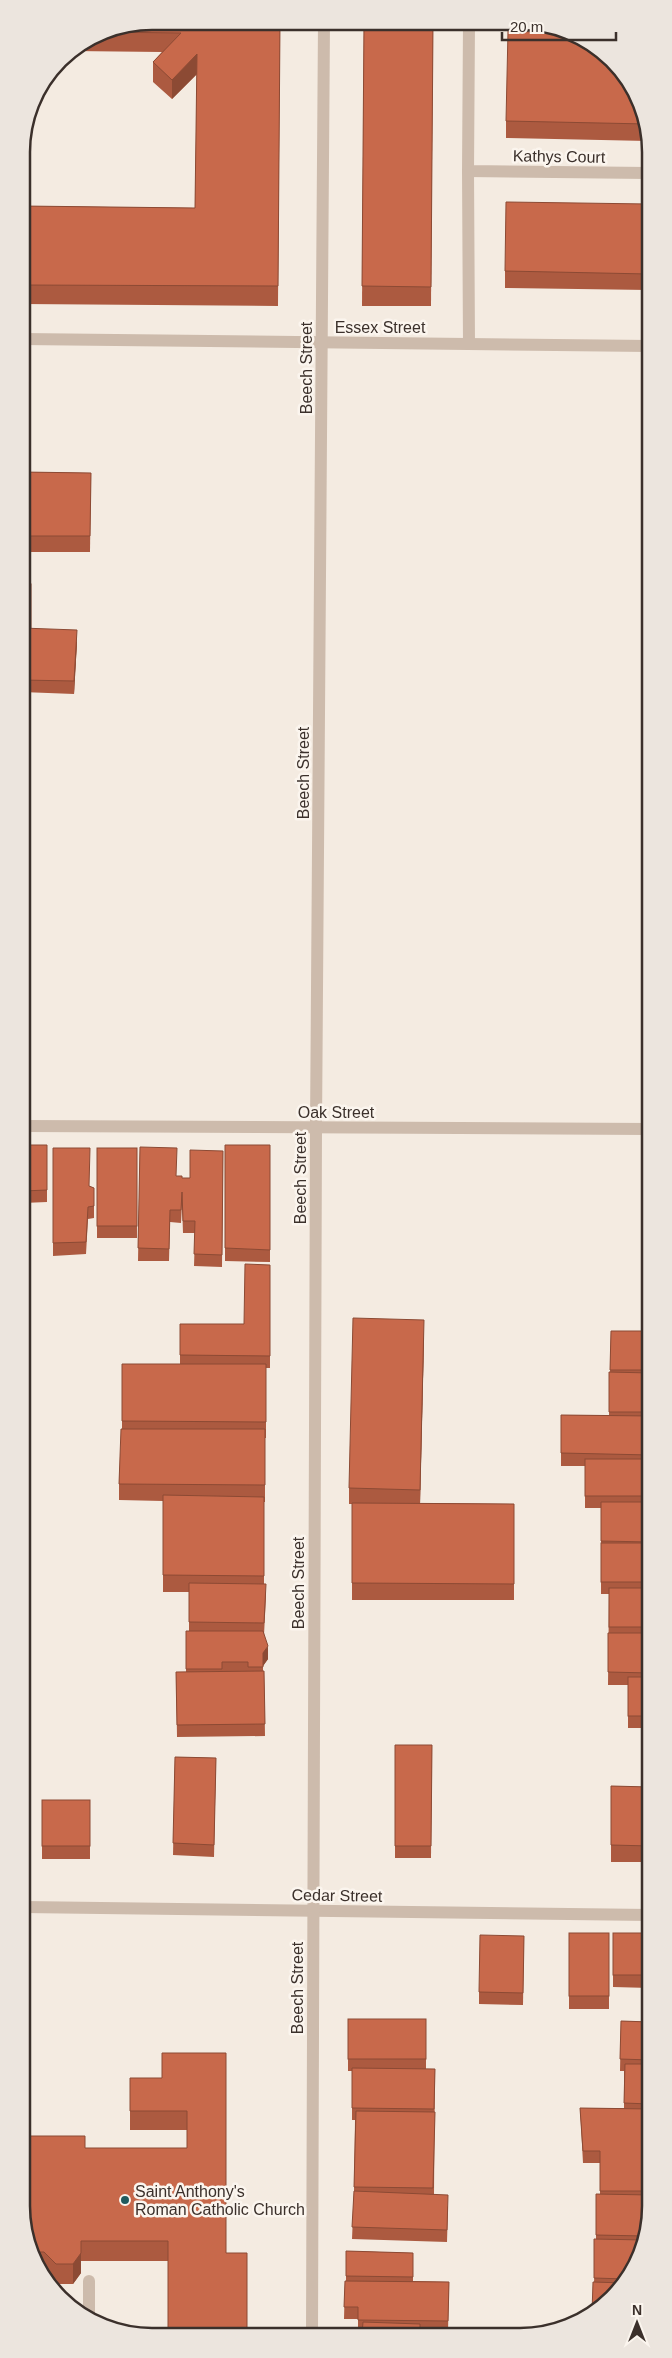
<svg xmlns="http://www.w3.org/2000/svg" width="672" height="2358" font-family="Helvetica,sans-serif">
<rect width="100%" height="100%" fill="#f4ebe1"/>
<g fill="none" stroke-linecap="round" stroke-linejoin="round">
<!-- service -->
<path stroke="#cdbbac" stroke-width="12" d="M89 2314V2281"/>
<!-- minor -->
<g stroke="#cdbbac" stroke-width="12">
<path d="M469 23 468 171 648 173"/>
<path d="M468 171 469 344"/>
<path d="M22 339 649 346"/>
<path d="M23 1126 649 1129"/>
<path d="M23 1907 650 1915"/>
<path d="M312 2334 316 1128 324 22"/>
</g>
</g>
<!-- wall -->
<g fill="#ac5a40">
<path d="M280 22 278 306 22 304V206L195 208 197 74 172 99 153 82V62L162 52 72 51 102 31Z"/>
<path d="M364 23H433L431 306H362Z"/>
<path d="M613 60 648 127V141L506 138V121Z"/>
<path d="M648 204V290L505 288V271Z"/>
<path d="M22 472 91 473 90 552H22Z"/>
<path d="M22 584H31V629L77 642 74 694 22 692Z"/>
<path d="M23 1145H47V1202L23 1203Z"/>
<path d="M225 1145H270V1262L225 1261Z"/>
<path d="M140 1147 176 1176 182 1178H190L223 1151 222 1267 194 1266 195 1233H183L182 1204 181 1223 170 1222 169 1261H138Z"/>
<path d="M53 1148 89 1186 94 1188V1218L88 1219 86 1254 53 1256Z"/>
<rect x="97" y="1148" width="40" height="90"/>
<path d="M270 1265V1368H266V1438H265V1502H264V1584L266 1596 264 1635 268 1659 263 1666V1671H264L265 1736 177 1737 176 1672H186V1631H189V1592H163V1501L119 1500V1484L122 1429V1364H180V1324H244Z"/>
<path d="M611 1331H650V1862H611V1786L646 1787 643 1728H628V1685H608L609 1594H601V1508H585V1466H561V1415H609Z"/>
<path d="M424 1337 420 1503 514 1504V1600H352V1504H349V1488Z"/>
<path d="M395 1745H432L431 1858H395Z"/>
<path d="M175 1757 216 1758 214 1857 173 1855Z"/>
<rect x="42" y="1800" width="48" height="59"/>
<rect x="569" y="1933" width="40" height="76"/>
<path d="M613 1933H650V1988L613 1987Z"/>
<path d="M524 1936 523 2005 479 2004V1992Z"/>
<path d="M348 2019H426V2069H435L434 2194 448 2207 447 2242 352 2239 354 2191 355 2120H352V2071H348Z"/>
<path d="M621 2021 650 2022V2214L641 2256 618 2292 594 2282 596 2239V2194H600V2163H583L580 2108H624V2071H620Z"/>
<path d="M226 2053 168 2261H81V2273L73 2284H56L47 2275 24 2231 85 2148H187V2130H130V2078H162Z"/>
<path d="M346 2251 413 2253V2281L449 2282 448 2333 358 2332V2319H344L345 2281H346Z"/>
</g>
<!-- shaded-wall -->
<g fill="#8c4a34">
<path d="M197 54V74L172 99V80Z"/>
<path d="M77 630V642L74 694V681Z"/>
<path d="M424 1320V1337L420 1506V1490Z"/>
<path d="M268 1646V1659L263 1666V1653Z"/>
<path d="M81 2253V2273L73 2284V2264Z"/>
</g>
<!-- building -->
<g fill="#c8694b" stroke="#8c4a34">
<path d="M152 21 280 22 278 286 22 285V206L195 208 197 54 172 80 153 62 181 33 101 32Z"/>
<path d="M364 23H433L431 287 362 286Z"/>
<path d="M508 31 562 33 613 60 647 124 506 121Z"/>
<path d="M506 202 648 204V274L505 271Z"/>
<path d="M22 472 91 473 90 536H22Z"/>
<rect x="22" y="584" width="9" height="44"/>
<path d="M22 628 77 630 74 681 22 680Z"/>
<path d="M23 1145H47V1190L23 1191Z"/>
<path d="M225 1145H270V1250L225 1248Z"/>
<path d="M140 1147 177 1148 176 1176H182V1178H190V1150L223 1151 222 1255 194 1254 195 1221H183L182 1192 181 1210H170L169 1249 138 1248Z"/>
<path d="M53 1148H90L89 1186 94 1188V1206L88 1207 86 1242 53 1243Z"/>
<rect x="97" y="1148" width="40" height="78"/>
<path d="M245 1264 270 1265V1356L180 1355V1324H244Z"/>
<path d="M353 1318 424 1320 420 1490 349 1488Z"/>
<path d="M611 1331H650V1370H610Z"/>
<path d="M122 1364H266V1422L122 1421Z"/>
<path d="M609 1372 650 1373V1412H609Z"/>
<path d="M561 1415 650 1416V1455L561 1453Z"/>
<path d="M121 1429H265V1485L119 1484Z"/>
<rect x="585" y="1459" width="65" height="37"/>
<path d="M163 1495 264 1497V1576L163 1575Z"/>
<path d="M601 1502H650V1542L601 1541Z"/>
<path d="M352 1503 514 1504V1584L352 1583Z"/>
<rect x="601" y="1543" width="49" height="39"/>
<path d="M189 1583 266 1584 264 1623 189 1622Z"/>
<rect x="609" y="1588" width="41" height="39"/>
<path d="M186 1631H263L268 1646 263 1653V1667H248V1662H222V1669H186Z"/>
<path d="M608 1633H650V1673L608 1672Z"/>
<path d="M264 1671 265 1724 177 1725 176 1672Z"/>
<rect x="628" y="1677" width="22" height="39"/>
<path d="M650 1725V1784H646L643 1726Z"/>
<path d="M395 1745H432L431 1846H395Z"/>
<path d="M175 1757 216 1758 214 1845 173 1843Z"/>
<path d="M611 1786 650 1787V1846L611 1845Z"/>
<rect x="42" y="1800" width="48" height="46"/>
<rect x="569" y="1933" width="40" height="63"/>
<rect x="613" y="1933" width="37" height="42"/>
<path d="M480 1935 524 1936 523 1993 479 1992Z"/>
<rect x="348" y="2019" width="78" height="40"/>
<path d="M621 2021 650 2022V2060L620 2059Z"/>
<path d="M162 2053H226V2253H247V2334H168V2241H81V2253L73 2264H56L44 2252H35L24 2231V2136H85V2148H187V2111H130V2078H162Z"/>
<path d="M625 2064H650V2104L624 2103Z"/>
<path d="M352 2068 435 2069 434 2109 352 2108Z"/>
<path d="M580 2108 650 2109V2191H600V2151H583Z"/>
<path d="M356 2111 435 2112 433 2188 354 2187Z"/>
<path d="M354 2191 448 2195 447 2230 352 2227Z"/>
<path d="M596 2194 650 2195V2214L645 2236 596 2235Z"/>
<path d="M594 2239 644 2240 641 2256 626 2279 594 2278Z"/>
<path d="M346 2251 413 2253V2277L346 2276Z"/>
<path d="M345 2281 449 2282 448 2321 358 2320V2307H344Z"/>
<path d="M593 2282 624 2283 618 2292 592 2313Z"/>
<path d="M363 2322 420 2324V2334H362Z"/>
</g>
<!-- markers -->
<circle fill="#1f5a5e" stroke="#fbf5ee" stroke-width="2" cx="125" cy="2200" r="5"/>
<g text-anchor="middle" stroke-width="5" stroke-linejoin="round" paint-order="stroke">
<!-- street labels -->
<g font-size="16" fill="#3b302b" stroke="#fbf5ee">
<text transform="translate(559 156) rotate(1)" y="6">Kathys Court</text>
<text x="380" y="333">Essex Street</text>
<text transform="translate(306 368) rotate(-90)" y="6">Beech Street</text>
<text transform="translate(303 773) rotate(-90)" y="6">Beech Street</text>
<text x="336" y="1118">Oak Street</text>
<text transform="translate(300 1178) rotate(-90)" y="6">Beech Street</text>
<text transform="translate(298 1583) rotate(-90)" y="6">Beech Street</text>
<text transform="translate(337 1895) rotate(1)" y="6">Cedar Street</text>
<text transform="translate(297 1988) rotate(-90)" y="6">Beech Street</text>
</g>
<!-- poi labels -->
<g font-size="16" fill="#3b302b" stroke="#fbf5ee" text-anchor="start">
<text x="135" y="2197">Saint Anthony's<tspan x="135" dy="18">Roman Catholic Church</tspan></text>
</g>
</g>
<!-- crop -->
<path d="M0 0H672V2358H0ZM152 30H520A122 122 0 0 1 642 152V2206A122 122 0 0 1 520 2328H152A122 122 0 0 1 30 2206V152A122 122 0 0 1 152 30Z" fill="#ece5de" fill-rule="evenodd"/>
<path fill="none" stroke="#3b302b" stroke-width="2.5" d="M152 30H520A122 122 0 0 1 642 152V2206A122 122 0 0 1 520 2328H152A122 122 0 0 1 30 2206V152A122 122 0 0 1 152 30Z"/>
<!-- north arrow -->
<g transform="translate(637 2323)" stroke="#fbf5ee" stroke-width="4" paint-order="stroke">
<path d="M0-4L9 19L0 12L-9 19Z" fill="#3b302b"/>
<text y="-8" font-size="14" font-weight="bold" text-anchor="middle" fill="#3b302b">N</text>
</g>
<!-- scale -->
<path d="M502 32v8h114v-8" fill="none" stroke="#3b302b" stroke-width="2.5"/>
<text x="510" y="32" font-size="15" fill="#3b302b" stroke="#fbf5ee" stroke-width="4" paint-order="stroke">20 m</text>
</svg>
